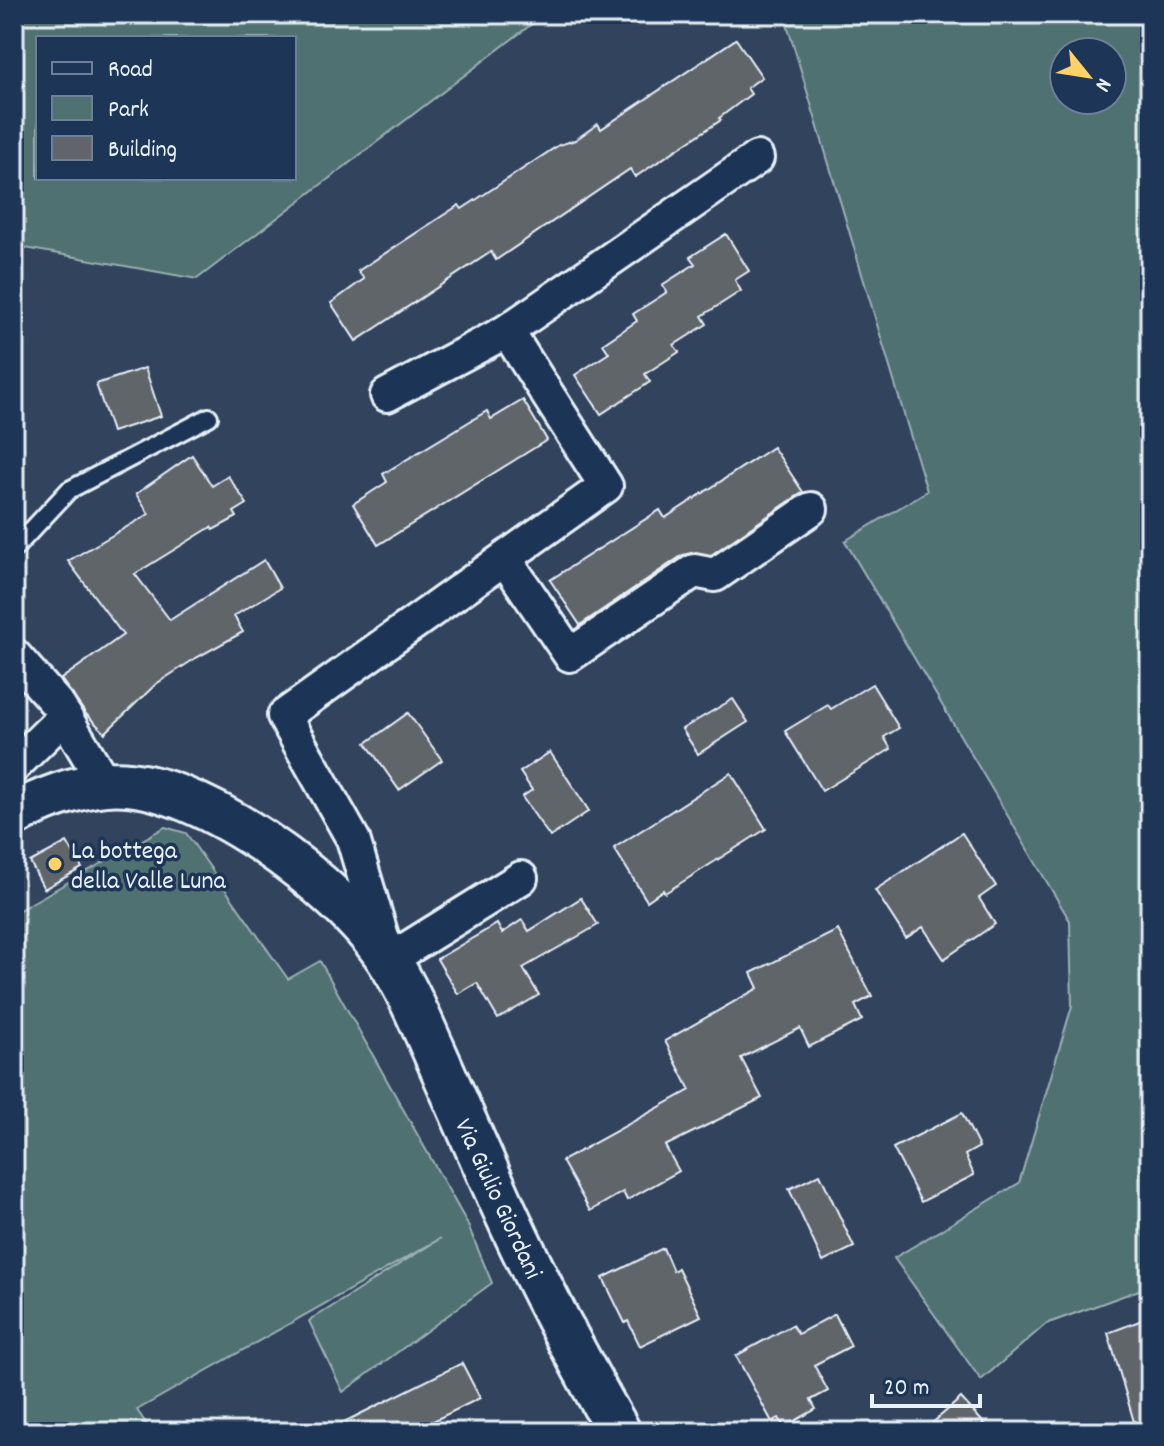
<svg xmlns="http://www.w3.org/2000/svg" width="1164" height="1446" font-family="Dekko,sans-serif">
<rect width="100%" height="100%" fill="#31435d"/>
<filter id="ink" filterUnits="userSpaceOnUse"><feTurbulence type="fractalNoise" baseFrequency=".0125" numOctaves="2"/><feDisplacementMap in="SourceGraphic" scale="16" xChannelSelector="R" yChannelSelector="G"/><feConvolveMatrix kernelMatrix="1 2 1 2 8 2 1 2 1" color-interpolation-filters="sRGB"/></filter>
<g filter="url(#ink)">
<!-- green -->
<g fill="#4f7171" stroke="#9cb1b4" stroke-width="2" fill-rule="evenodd">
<path d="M14 14H545L197 279 14 246ZM294 38V178H38V38Z"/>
<path d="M784 14H1150V1286L1046 1324 981 1380 894 1258 1019 1183 1072 1006 1070 921 845 541 927 491ZM1112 52V100H1064V52Z"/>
<path d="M165 827 186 833 288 979 320 961 467 1223 492 1283 343 1392 309 1321 441 1238 137 1410 152 1432H14V913Z"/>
</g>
<!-- building -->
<g fill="#61656b" stroke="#e8f1f8" stroke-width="2">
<path d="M736 39 762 77 747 88 751 94 719 118 721 120 635 177 630 169 496 260 491 252 356 341 331 303 364 279 358 271 459 205 462 209 559 145 575 140 598 124 601 129Z"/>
<path d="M726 234 749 271 735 280 741 291 702 316 707 324 674 345 679 352 645 374 650 382 601 414 575 375 609 353 603 344 637 321 633 314 667 292 662 285 695 264 690 257Z"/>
<path d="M145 368 161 416 112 432 96 384Z"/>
<path d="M523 400 547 440 378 545 353 504 387 482 383 474 452 432 487 411 491 419Z"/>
<path d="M773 447 803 492 711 555 696 552 683 555 580 625 550 580 660 510 665 518Z"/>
<path d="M192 455 212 486 228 476 247 504 234 512 237 517 213 530 211 527 135 574 170 620 264 560 280 588 234 616 243 632 196 658 156 684 105 733 86 714 61 679 123 635 68 561 149 514 136 494Z"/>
<path d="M872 684 899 728 884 737 891 749 822 791 785 731 828 705 831 709Z"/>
<path d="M733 699 748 722 698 754 682 729Z"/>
<path d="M408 713 442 760 399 790 366 743Z"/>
<path d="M550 752 589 811 550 837 522 797 532 790 520 772Z"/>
<path d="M731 773 766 829 665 893 663 890 647 901 614 848Z"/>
<path d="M962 833 996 886 979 898 995 924 944 959 923 927 906 938 875 890Z"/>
<path d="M67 842 82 868 44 889 30 862Z"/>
<path d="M581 898 598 925 523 968 539 995 498 1019 477 983 458 994 437 959 497 924 502 933 522 920 529 931Z"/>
<path d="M838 930 872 996 855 1005 862 1020 809 1047 800 1028 741 1058 762 1098 665 1146 679 1171 627 1200 623 1192 590 1211 562 1161 690 1090 665 1041 758 988 751 973Z"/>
<path d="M962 1113 979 1147 965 1155 974 1175 921 1202 893 1148Z"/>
<path d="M820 1174 854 1247 823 1262 789 1189Z"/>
<path d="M663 1248 673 1271 678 1268 701 1316 640 1346 628 1321 625 1323 603 1278Z"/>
<path d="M835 1314 851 1346 814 1365 828 1391 811 1400 816 1409 784 1427 779 1418 772 1422 736 1356 792 1325 798 1334Z"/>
<path d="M1150 1317V1432H1137L1108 1333Z"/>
<path d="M462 1363 480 1398 411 1432H324Z"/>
<path d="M961 1398 992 1432H922Z"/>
</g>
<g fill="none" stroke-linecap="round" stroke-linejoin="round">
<!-- service casing -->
<g stroke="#e8f1f8" stroke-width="22">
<path id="service" d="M14 549 69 490 209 417"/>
</g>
<!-- minor casing -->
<g stroke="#e8f1f8" stroke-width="38">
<g id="minor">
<path d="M387 395 507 331"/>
<path d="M505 559 570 655 694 571 715 575 811 509"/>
<path d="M14 655 58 705 105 784"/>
<path d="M14 766 65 716"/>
<path d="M521 878 389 960 353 839 284 716 606 486 507 331 757 158"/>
</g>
</g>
<!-- tertiary casing -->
<g stroke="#e8f1f8" stroke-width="48">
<path id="tertiary" d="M14 815C39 800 75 787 105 784 193 774 342 888 388 959 407 988 420 1020 434 1051 454 1096 473 1140 493 1184 530 1269 573 1351 619 1432"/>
</g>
<!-- service -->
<use href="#service" stroke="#1d3557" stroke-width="16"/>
<!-- minor -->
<use href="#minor" stroke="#1d3557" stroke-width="32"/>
<!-- tertiary -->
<use href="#tertiary" stroke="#1d3557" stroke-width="42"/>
</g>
</g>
<!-- markers -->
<circle fill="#ffd166" stroke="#1d3557" stroke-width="3" cx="55" cy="864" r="8"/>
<g text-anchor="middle" stroke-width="7" stroke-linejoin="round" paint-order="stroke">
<!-- poi labels -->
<g font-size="26" fill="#e8f1f8" stroke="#1d3557" text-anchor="start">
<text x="71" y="858">La bottega<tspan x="71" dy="30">della Valle Luna</tspan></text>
</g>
<!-- street labels -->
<g font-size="26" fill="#e8f1f8" stroke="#1d3557">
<text transform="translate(500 1198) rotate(65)" y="9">Via Giulio Giordani</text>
</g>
</g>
<!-- margin -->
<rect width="1164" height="1446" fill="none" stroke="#1d3557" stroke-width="48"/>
<rect x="24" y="24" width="1116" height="1398" fill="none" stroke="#e8f1f8" stroke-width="3" filter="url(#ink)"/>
<!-- legend -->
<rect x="36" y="36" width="260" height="144" fill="#1d3557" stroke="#6e8097" stroke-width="2"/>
<rect x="52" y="62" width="40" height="12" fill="#1d3557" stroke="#6e8097" stroke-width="2"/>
<text x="108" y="76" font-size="24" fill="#e8f1f8">Road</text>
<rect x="52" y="96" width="40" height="24" fill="#4f7171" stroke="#6e8097" stroke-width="2"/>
<text x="108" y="116" font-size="24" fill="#e8f1f8">Park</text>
<rect x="52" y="136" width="40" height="24" fill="#61656b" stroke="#6e8097" stroke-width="2"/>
<text x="108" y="156" font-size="24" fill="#e8f1f8">Building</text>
<!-- north arrow -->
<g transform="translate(1088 76) rotate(120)"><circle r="38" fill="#1d3557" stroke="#6e8097" stroke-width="2"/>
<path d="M0-6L14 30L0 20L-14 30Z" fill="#ffd166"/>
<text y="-12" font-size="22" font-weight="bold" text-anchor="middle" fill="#e8f1f8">N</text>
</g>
<!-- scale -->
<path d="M872 1394v12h108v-12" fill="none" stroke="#e8f1f8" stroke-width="4"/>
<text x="884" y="1394" font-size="24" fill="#e8f1f8" stroke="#1d3557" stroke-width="6" paint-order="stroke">20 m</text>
</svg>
